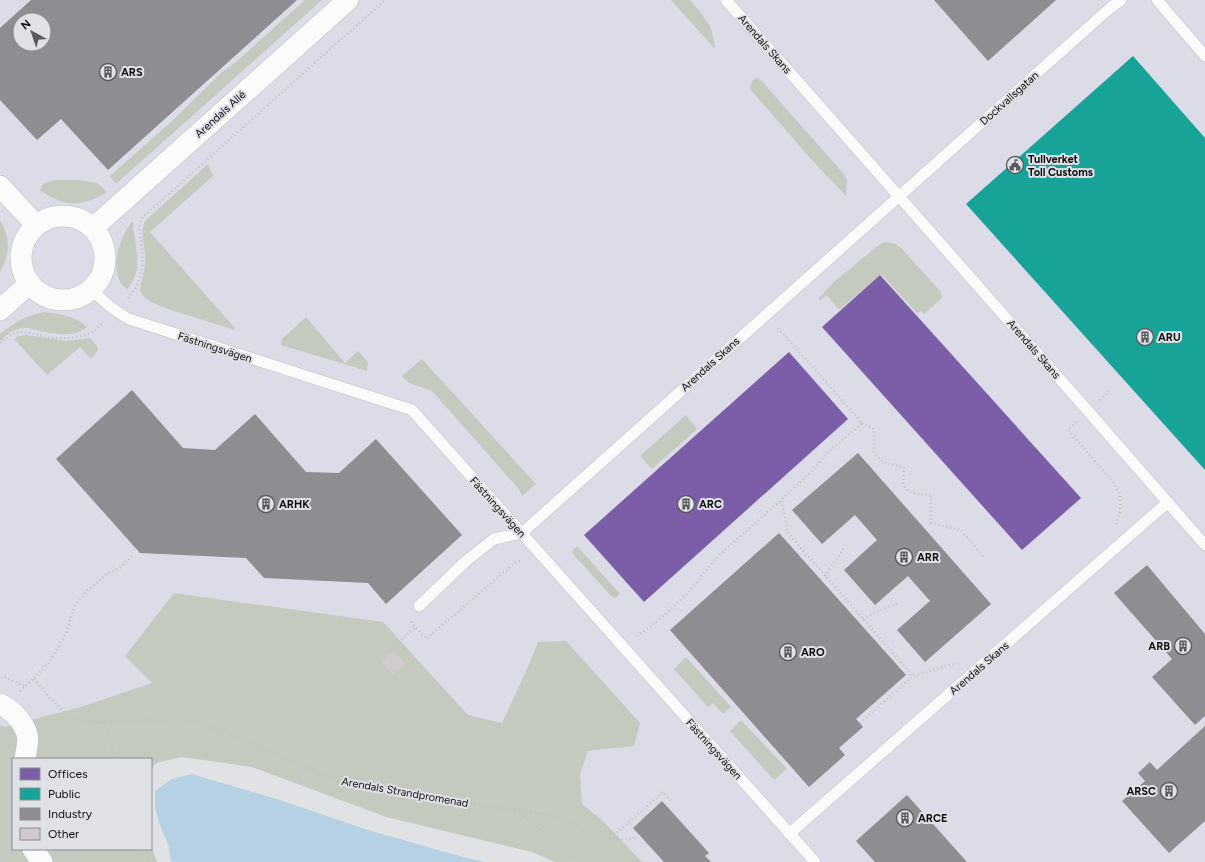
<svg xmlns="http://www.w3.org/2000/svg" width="1205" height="862" font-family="Figtree,sans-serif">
<rect width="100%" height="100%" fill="#e1e2e5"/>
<!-- industrial -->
<path fill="#dcdbe8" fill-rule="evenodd" d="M0 0H1205V862H642L604 822 582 804 580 775 588 751 634 746 538 642 527 669 502 723 468 715 383 622 174 593 125 656 153 683 84 706 4 727 0 725ZM20 20H44V44H20Z"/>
<!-- green -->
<g fill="#c5cabf">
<path d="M305 0H322L117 183H115L110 176 172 121 221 73 237 61Z"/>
<path d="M671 0H690L701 13 711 28 715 47 714 48Z"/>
<path d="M757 78 760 79 842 172 847 180 846 196 810 158 750 89 752 81Z"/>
<path d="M208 164 213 176 150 232 234 327 235 330 168 309 151 302 143 296 140 290C141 280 145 272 145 262 146 248 139 233 145 221Z"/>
<path d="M55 180H79L97 183 107 192C81 208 64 207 40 190L44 183Z"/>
<path d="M0 220C10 239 11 253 0 272Z"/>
<path d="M133 221C133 244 146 269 127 289 107 276 119 235 133 221Z"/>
<path d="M885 242 895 244 902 249 940 291 942 298 924 314 921 311 917 313 881 274 839 310 827 295 819 301V298L835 281 879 245Z"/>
<path d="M45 312C59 314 77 316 87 327 74 338 55 334 39 331 32 329 25 326 18 329 11 331 5 336 0 341V334C16 321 25 316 45 312Z"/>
<path d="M306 317 345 363 358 351 368 362 367 371 281 345 282 339Z"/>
<path d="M26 335 66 341 90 338 96 344 98 350 91 359 80 347 47 375 14 339 19 336Z"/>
<path d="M422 359 536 484 522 496 518 488 432 391 409 383 402 376Z"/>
<path d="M686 415 697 429 652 469 640 456Z"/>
<path d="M577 546 620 594 615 598 612 597 573 554 572 551Z"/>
<path d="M174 593 383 622 468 715 502 723 527 669 538 642 566 641 640 723 634 746 588 751 580 775 582 804 604 822 642 862H555L532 852 386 817 252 767 182 757 156 763 151 769V759H13V849H151V845L157 862H0V725L4 727 84 706 152 683 125 656Z"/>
<path d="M686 657 731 707 723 714 713 703 708 707 674 669Z"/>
<path d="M741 720 787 769 774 780 730 731Z"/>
</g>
<!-- water -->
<path fill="#b6d0e4" d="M192 774 280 800 368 830 459 856 485 862H172L170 859 169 846 161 828 155 808V791L172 779Z"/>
<!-- offices -->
<g fill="#7b5ea7">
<path d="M880 275 1081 498 1022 550 822 327Z"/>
<path d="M789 352 848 419 644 602 584 535Z"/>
</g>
<!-- public -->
<path fill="#17a398" d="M1133 56 1205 138V470L966 204Z"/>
<!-- industry -->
<g fill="#8d8d92" fill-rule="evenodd">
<path d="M31 0H297L108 170 61 119 37 140 0 100V28ZM20 20H44V44H20Z"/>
<path d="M934 0H1056L988 61Z"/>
<path d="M132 390 183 448 215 450 255 414 306 472 339 473 376 439 462 535 386 604 368 583 264 578 246 558 140 553 56 459Z"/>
<path d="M858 453 991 604 925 662 897 630 930 601 908 576 875 605 844 570 877 540 855 515 822 544 792 510Z"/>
<path d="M779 533 906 675 856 719 863 727 839 748 845 755 809 787 670 630Z"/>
<path d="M1147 565 1205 634V716L1195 725 1152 677 1172 659 1114 593Z"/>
<path d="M1205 726V821L1169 853 1122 801 1145 781 1138 773 1150 762 1157 770Z"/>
<path d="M907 795 967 862H875L856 841Z"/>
<path d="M662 801 709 853 705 856 711 862H664L633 828Z"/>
</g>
<!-- building -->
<path fill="#d2cacf" d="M394 651 405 664 393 675 381 661Z"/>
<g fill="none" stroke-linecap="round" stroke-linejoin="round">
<!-- service casing -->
<g stroke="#bebfc1" stroke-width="12">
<g id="service">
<path d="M726 0 1088 411 1205 545"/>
<path d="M1157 0 1205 56"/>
<path d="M91 288C102 301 114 311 129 319L412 410 815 862"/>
<path d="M419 606 466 561 494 539 522 533 1110 8 1121 0"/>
<path d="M789 834 1168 502"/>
</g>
</g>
<!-- minor casing -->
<g stroke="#bebfc1" stroke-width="22">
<g id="minor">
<path d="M0 186 36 225"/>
<circle cx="63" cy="258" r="42"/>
<path d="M93 228 348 0"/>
<path d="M0 310 30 283"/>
<path d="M0 704C12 710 23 721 27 734 29 741 26 752 25 759"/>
<path d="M33 849 42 862"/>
</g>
</g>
<!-- path -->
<g stroke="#c0c1c1" stroke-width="2.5" stroke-dasharray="1 3" stroke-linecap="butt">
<path d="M128 298C141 285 144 267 142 249 141 238 137 228 142 218L385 0"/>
<path d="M778 328 862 423 826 454 812 471 781 500"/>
<path d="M0 343C19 325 30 334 51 338 64 339 83 338 94 331 97 329 100 325 103 323"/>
<path d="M1100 400 1111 389"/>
<path d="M1076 422 1068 430 1112 481 1120 493V511L1116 524"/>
<path d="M862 423 874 429V453L884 463 904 467 903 484 909 492 931 496V523L961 530 983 556"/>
<path d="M825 576 845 547"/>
<path d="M863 619 878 611 899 603"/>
<path d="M411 622 426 639 516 562 522 560"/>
<path d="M637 636 660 619 685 596 719 555 781 500 785 516 787 532 913 676 957 663"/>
<path d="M383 655 416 627"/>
<path d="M1 678 5 677 15 682 25 686"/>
<path d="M34 678 50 661 66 633 75 605 88 590 108 573 121 567 132 556"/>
<path d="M20 691 34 678 50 698 68 715 82 722H104L148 720 191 721 226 733 343 783 464 803 515 810 555 841 578 862"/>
<path d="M104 722 116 759"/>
<path d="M860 723 913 676"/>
<path d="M515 810C532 812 548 814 564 819 576 823 586 831 598 835 610 840 622 840 635 838"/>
<path d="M611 838 663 792 672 802"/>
<path d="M143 849 148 862"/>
</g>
<!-- service -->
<use href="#service" stroke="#fafbfb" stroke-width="11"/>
<!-- minor -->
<use href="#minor" stroke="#fafbfb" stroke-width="21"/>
</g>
<!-- icons -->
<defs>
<g id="building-ring" transform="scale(0.9)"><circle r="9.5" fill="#e0e1e6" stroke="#58595b" stroke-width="1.5"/><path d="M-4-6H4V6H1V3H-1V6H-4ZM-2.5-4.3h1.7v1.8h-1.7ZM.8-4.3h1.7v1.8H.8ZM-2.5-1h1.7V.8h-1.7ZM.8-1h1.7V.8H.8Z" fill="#58595b"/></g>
<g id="civic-ring" transform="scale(0.9)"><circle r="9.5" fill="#e0e1e6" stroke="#58595b" stroke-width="1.5"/><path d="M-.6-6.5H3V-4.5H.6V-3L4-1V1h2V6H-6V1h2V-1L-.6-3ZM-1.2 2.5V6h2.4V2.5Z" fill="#58595b"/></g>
</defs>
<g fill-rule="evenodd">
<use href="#building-ring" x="108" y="72"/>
<use href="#civic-ring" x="1015" y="165"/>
<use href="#building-ring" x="1145" y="337"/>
<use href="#building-ring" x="266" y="504"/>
<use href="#building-ring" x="686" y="504"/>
<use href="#building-ring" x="904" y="557"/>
<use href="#building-ring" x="1183" y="646"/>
<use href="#building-ring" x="788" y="652"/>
<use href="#building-ring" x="1169" y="791"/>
<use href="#building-ring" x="905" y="818"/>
</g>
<g text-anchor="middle" stroke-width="4" stroke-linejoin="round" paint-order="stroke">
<!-- street labels -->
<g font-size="11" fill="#0f0f11" stroke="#e0e1e6">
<text transform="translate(765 44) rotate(49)" y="4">Arendals Skans</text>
<text transform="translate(1009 98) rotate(-42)" y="4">Dockvallsgatan</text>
<text transform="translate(220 114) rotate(-42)" y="4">Arendals Allé</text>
<text transform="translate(215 347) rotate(18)" y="4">Fästningsvägen</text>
<text transform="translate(1034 349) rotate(49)" y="4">Arendals Skans</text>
<text transform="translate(710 364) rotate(-42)" y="4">Arendals Skans</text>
<text transform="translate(498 507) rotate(48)" y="4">Fästningsvägen</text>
<text transform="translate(979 668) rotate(-41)" y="4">Arendals Skans</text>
<text transform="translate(714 749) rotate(48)" y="4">Fästningsvägen</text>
<text transform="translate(405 792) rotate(10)" y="4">Arendals Strandpromenad</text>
</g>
<!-- poi labels -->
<g font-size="11" font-weight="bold" fill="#0f0f11" stroke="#e0e1e6" text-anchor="start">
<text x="121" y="76">ARS</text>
<text x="1028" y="163">Tullverket<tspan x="1028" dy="13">Toll Customs</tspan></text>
<text x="1158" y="341">ARU</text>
<text x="279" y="508">ARHK</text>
<text x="699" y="508">ARC</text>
<text x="917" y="561">ARR</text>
<text x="1170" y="650" text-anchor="end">ARB</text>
<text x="801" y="656">ARO</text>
<text x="1156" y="795" text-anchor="end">ARSC</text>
<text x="918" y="822">ARCE</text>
</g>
</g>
<!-- legend -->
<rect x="12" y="758" width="140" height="92" fill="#e0e1e6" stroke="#8c8d91"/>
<rect x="20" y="768" width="20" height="12" fill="#7b5ea7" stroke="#8c8d91"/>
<text x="48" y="778" font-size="12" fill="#0f0f11">Offices</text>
<rect x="20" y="788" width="20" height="12" fill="#17a398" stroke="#8c8d91"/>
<text x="48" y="798" font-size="12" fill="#0f0f11">Public</text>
<rect x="20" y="808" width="20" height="12" fill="#8d8d92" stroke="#8c8d91"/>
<text x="48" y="818" font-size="12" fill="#0f0f11">Industry</text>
<rect x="20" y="828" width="20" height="12" fill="#d2cacf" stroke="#8c8d91"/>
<text x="48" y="838" font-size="12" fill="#0f0f11">Other</text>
<!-- north arrow -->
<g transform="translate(32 32) rotate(320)"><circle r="19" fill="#e0e1e6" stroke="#8c8d91"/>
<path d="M0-3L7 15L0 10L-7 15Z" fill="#58595b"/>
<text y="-6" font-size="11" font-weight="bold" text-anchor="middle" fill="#0f0f11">N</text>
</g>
</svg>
